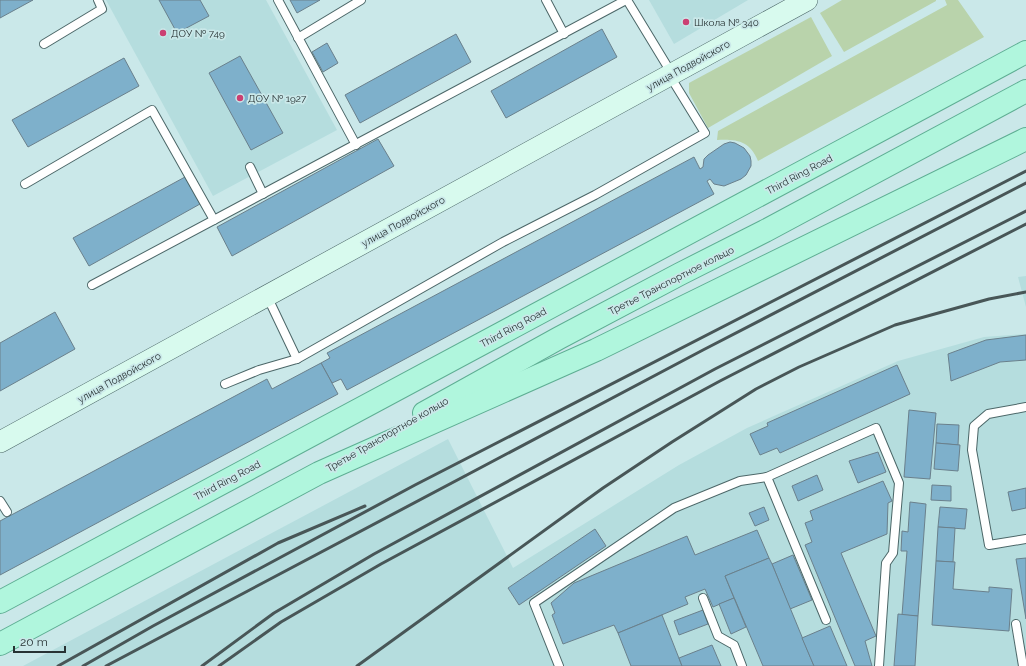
<svg xmlns="http://www.w3.org/2000/svg" width="1026" height="666" font-family="Raleway,sans-serif">
<rect width="100%" height="100%" fill="#cae8e9"/>
<!-- built -->
<g fill="#b5ddde">
<path d="M106 0H266L337 130 213 196Z"/>
<path d="M649 0H748L674 44Z"/>
<path d="M1026 276V307L1018 277Z"/>
<path d="M1026 334V666H23L448 439 513 568 679 465 747 428 898 361 984 337Z"/>
</g>
<!-- green -->
<g fill="#b9d3ab">
<path d="M842 0H936V1L844 52 820 13Z"/>
<path d="M945 0H958L984 37 758 161C750 141 737 139 717 140L718 131 947 5Z"/>
<path d="M811 17 832 56 708 128 689 93V83Z"/>
</g>
<!-- building -->
<g fill="#7eb0cb" stroke="#6a808c">
<path d="M0 0H33L0 18Z"/>
<path d="M159 0H200L209 16 177 33Z"/>
<path d="M290 0H320L297 13Z"/>
<path d="M602 29 617 57 506 118 491 91Z"/>
<path d="M456 34 471 62 360 123 345 95Z"/>
<path d="M327 43 338 63 323 72 312 52Z"/>
<path d="M240 56 283 133 251 150 209 73Z"/>
<path d="M124 58 139 86 28 147 12 120Z"/>
<path d="M378 139 394 166 232 256 217 227Z"/>
<path d="M730 142 735 143 744 148 750 156 751 161V166L746 175 741 179 724 186 714 184 710 179 707 181 714 194 347 390 341 379 332 383 321 363 330 358 327 353 694 157 700 169 703 167 704 159 708 155 724 144Z"/>
<path d="M185 177 200 204 89 266 73 238Z"/>
<path d="M55 312 75 349 0 391V343Z"/>
<path d="M1026 335V360L1000 362 951 381 948 354 986 340Z"/>
<path d="M321 363 338 394 0 575V521L267 379 272 389Z"/>
<path d="M897 365 910 394 780 453 777 448 760 455 750 434 768 426 767 423Z"/>
<path d="M909 410 936 413 930 479 904 477Z"/>
<path d="M937 424 959 425 958 445 936 443Z"/>
<path d="M936 443 960 445 958 471 934 469Z"/>
<path d="M878 452 886 472 858 483 849 461Z"/>
<path d="M817 475 823 490 798 501 792 486Z"/>
<path d="M883 481 892 501 888 503 887 534 841 553 876 636 865 641 872 666H855L805 545 812 542 805 523 813 520 810 511Z"/>
<path d="M932 485 951 486V501L931 500Z"/>
<path d="M1026 488V508L1012 511 1008 492Z"/>
<path d="M910 502 926 504 918 616 902 615 907 551H901L902 531 908 532Z"/>
<path d="M764 507 769 520 755 526 749 513Z"/>
<path d="M940 507 967 509 965 529 938 527Z"/>
<path d="M938 527 955 528 953 562 936 561Z"/>
<path d="M595 529 606 546 519 605 508 588Z"/>
<path d="M757 530 769 558 725 576 734 598 713 607 705 589 685 597 688 604 618 633 614 625 563 644 552 615 555 613 551 603 574 583 687 536 695 555Z"/>
<path d="M793 555 812 600 790 609 772 564Z"/>
<path d="M769 558 772 564 814 666H763L725 576Z"/>
<path d="M1026 558V619L1016 559Z"/>
<path d="M936 561 955 562 953 589 989 592V587L1012 589 1009 631 932 625Z"/>
<path d="M734 598 746 627 731 634 719 604Z"/>
<path d="M703 610 708 624 679 635 674 621Z"/>
<path d="M898 614 918 616 915 666H894Z"/>
<path d="M662 615 682 666H631L618 633Z"/>
<path d="M830 626 847 666H814L802 638Z"/>
<path d="M712 645 721 666H682L679 658Z"/>
</g>
<g fill="none" stroke-linecap="round" stroke-linejoin="round">
<!-- lane casing -->
<g stroke="#4c6768" stroke-width="10">
<g id="lane">
<path d="M278 0 356 145"/>
<path d="M546 0 564 34"/>
<path d="M298 38 361 0"/>
<path d="M44 44 102 9 98 0"/>
<path d="M250 167 263 194"/>
<path d="M25 184 152 110 214 220"/>
<path d="M92 285 626 0"/>
<path d="M267 296 297 359"/>
<path d="M225 384 259 370 297 359 503 242 595 195 705 133 673 81 672 74 627 0"/>
<path d="M1026 407 988 414 974 426 972 450 989 545 1026 539"/>
<path d="M0 501 7 512"/>
<path d="M703 598 718 636 734 645 742 666"/>
<path d="M826 620 767 477 876 428 899 483 893 553 886 563 879 666"/>
<path d="M1016 624 1023 666"/>
<path d="M559 666 534 603 674 508 740 481 767 477"/>
</g>
</g>
<!-- secondary casing -->
<g stroke="#4c6768" stroke-width="22">
<path id="secondary" d="M0 442 807 0"/>
</g>
<!-- primary casing -->
<g stroke="#5eae93" stroke-width="24">
<g id="primary">
<path d="M424 413 559 338 680 274 765 231 1026 91"/>
<path d="M0 602 1026 52"/>
<path d="M0 644 319 473 596 350 1026 139"/>
</g>
</g>
<!-- lane -->
<use href="#lane" stroke="#fff" stroke-width="8"/>
<!-- secondary -->
<use href="#secondary" stroke="#d8faee" stroke-width="21"/>
<!-- primary -->
<use href="#primary" stroke="#b0f6dd" stroke-width="22"/>
<!-- rail -->
<g stroke="#485657" stroke-width="3">
<path d="M58 666 278 543 365 506"/>
<path d="M83 666 153 626 415 485 1026 171"/>
<path d="M106 666 703 350 1026 183"/>
<path d="M202 666 274 613 374 554 715 369 1026 211"/>
<path d="M219 666 281 622 381 564 720 381 1026 224"/>
<path d="M357 666 603 488 672 442 756 389 799 367 895 325 989 299 1026 292"/>
</g>
</g>
<!-- markers -->
<g fill="#cb3f72" stroke="#cae8e9" stroke-width="1.5">
<circle cx="686" cy="22" r="4"/>
<circle cx="163" cy="33" r="4"/>
<circle cx="240" cy="98" r="4"/>
</g>
<g text-anchor="middle" stroke-width="3.5" stroke-linejoin="round" paint-order="stroke">
<!-- poi labels -->
<g font-size="10" fill="#273233" stroke="#cae8e9" text-anchor="start">
<text x="694" y="26">Школа № 340</text>
<text x="171" y="37">ДОУ № 749</text>
<text x="248" y="102">ДОУ № 1927</text>
</g>
<!-- street labels -->
<g font-size="10" fill="#273233" stroke="#cae8e9">
<text transform="translate(688 65) rotate(-29)" y="4">улица Подвойского</text>
<text transform="translate(799 174) rotate(-28)" y="4">Third Ring Road</text>
<text transform="translate(403 221) rotate(-29)" y="4">улица Подвойского</text>
<text transform="translate(671 280) rotate(-27)" y="4">Третье Транспортное кольцо</text>
<text transform="translate(513 327) rotate(-28)" y="4">Third Ring Road</text>
<text transform="translate(119 377) rotate(-29)" y="4">улица Подвойского</text>
<text transform="translate(387 434) rotate(-30)" y="4">Третье Транспортное кольцо</text>
<text transform="translate(227 480) rotate(-28)" y="4">Third Ring Road</text>
</g>
</g>
<!-- scale -->
<path d="M14 646v6h51v-6" fill="none" stroke="#273233" stroke-width="2"/>
<text x="20" y="646" font-size="12" fill="#273233" stroke="#cae8e9" stroke-width="3" paint-order="stroke">20 m</text>
</svg>
